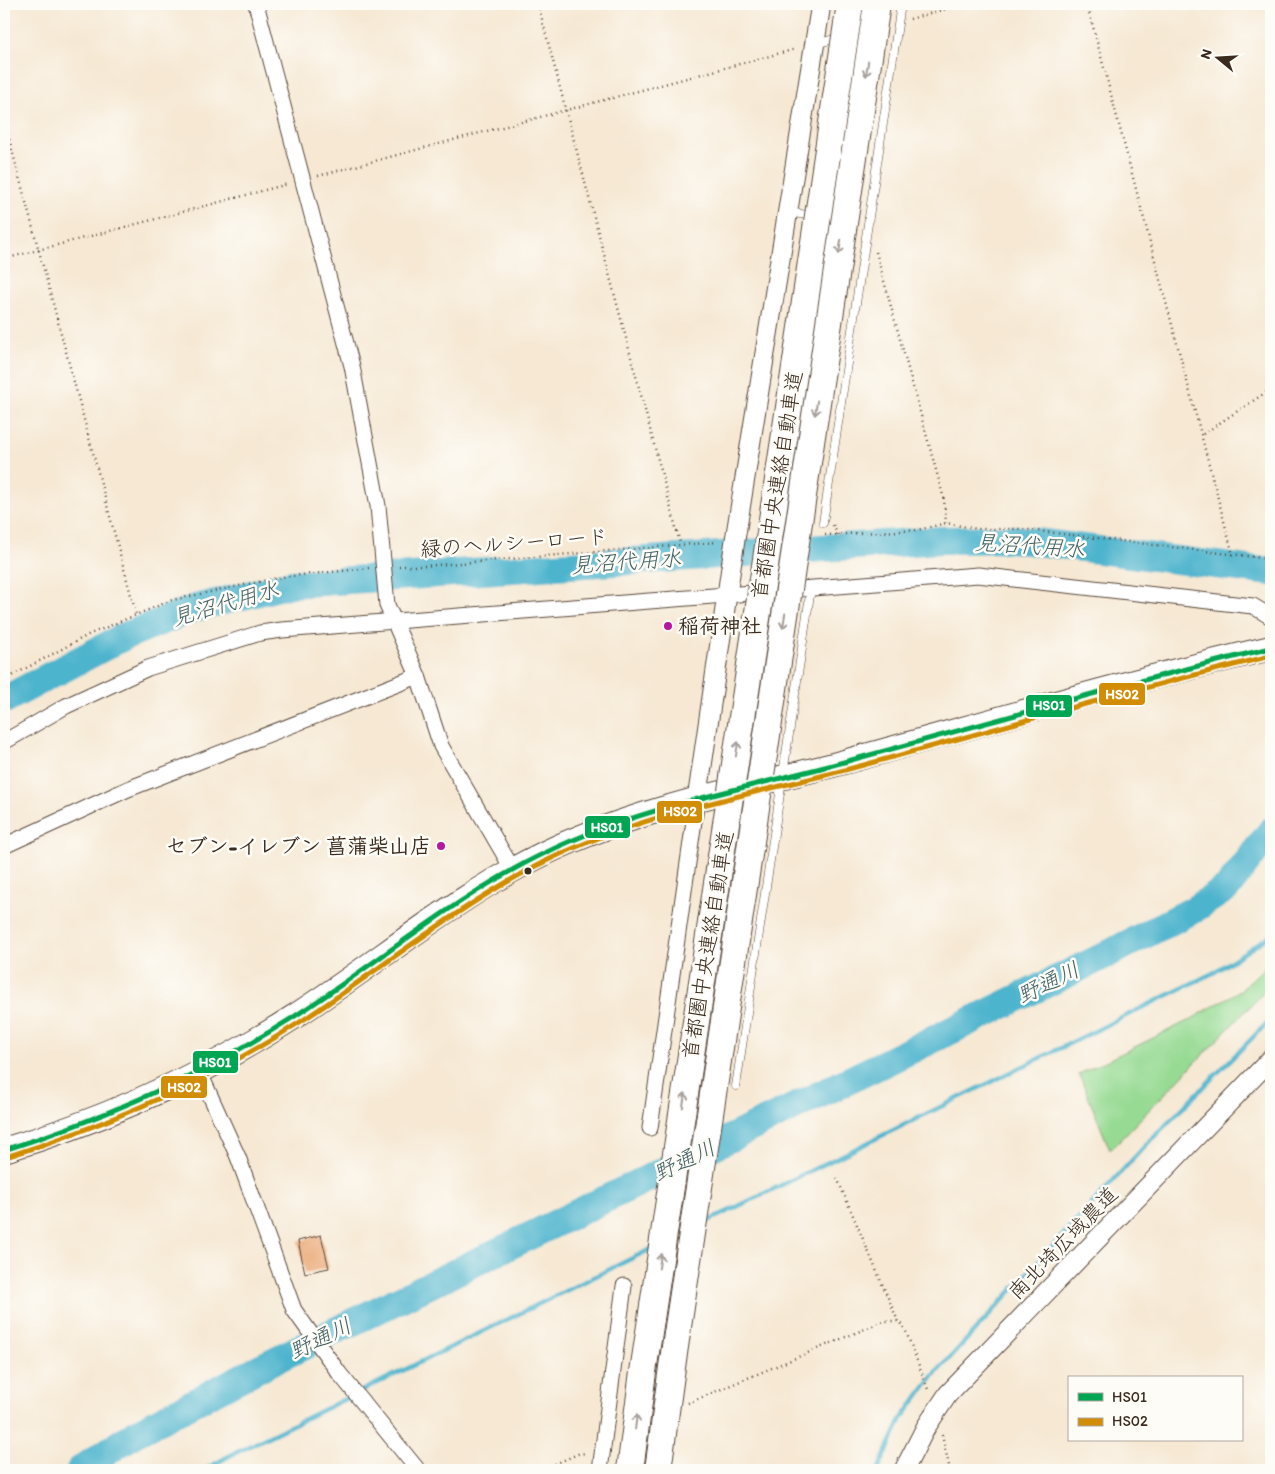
<svg xmlns="http://www.w3.org/2000/svg" width="1275" height="1474" font-family="Itim,'Klee One',sans-serif">
<rect width="100%" height="100%" fill="#fdfcf7"/>
<filter id="ink" filterUnits="userSpaceOnUse"><feTurbulence type="fractalNoise" baseFrequency=".02" numOctaves="2"/><feDisplacementMap in="SourceGraphic" scale="10" xChannelSelector="R" yChannelSelector="G"/><feConvolveMatrix kernelMatrix="1 2 1 2 8 2 1 2 1" color-interpolation-filters="sRGB"/></filter>
<filter id="wash" filterUnits="userSpaceOnUse"><feTurbulence type="fractalNoise" baseFrequency=".0096" numOctaves="4" result="noise"/><feDisplacementMap in="SourceGraphic" scale="20" xChannelSelector="R" yChannelSelector="G"/><feGaussianBlur stdDeviation="1.12" result="paint"/><feColorMatrix in="noise" values="0 0 0 0 0 0 0 0 0 0 0 0 0 0 0 0 0 1.4 0 .05"/><feComposite in="paint" operator="in"/></filter>
<g filter="url(#wash)">
<rect width="100%" height="100%" fill="#f6e8d3"/>
<!-- green -->
<path fill="#96da93" stroke="#688258" d="M1271 961V985L1110 1150 1079 1074 1190 1020 1242 989Z"/>
<g fill="none" stroke-linecap="round" stroke-linejoin="round">
<!-- stream -->
<g stroke="#4eb4cd" stroke-width="4.5">
<path d="M702 1224 1213 973 1271 935"/>
<path d="M204 1470 229 1456 653 1248"/>
<path d="M878 1470 902 1418 935 1374 1145 1146 1271 1019"/>
</g>
<!-- river -->
<g stroke="#4eb4cd" stroke-width="28">
<path d="M4 700 125 636 195 608 291 584 942 540 1013 539 1271 572"/>
<path d="M80 1470 134 1434 263 1366 1106 955 1193 910 1227 888 1271 831"/>
</g>
</g>
<g id="blocks">
<!-- building -->
<path fill="#eaa572" d="M321 1235 329 1268 305 1273 298 1241Z"/>
</g>
</g>
<g filter="url(#ink)">
<use href="#blocks" fill-opacity="0" stroke="#574639" stroke-width="1"/>
<g fill="none" stroke-linecap="round" stroke-linejoin="round">
<!-- service casing -->
<g stroke="#574639" stroke-width="9">
<g id="service">
<path d="M816 44 841 37"/>
<path d="M788 212 813 216"/>
<path d="M823 523 901 4"/>
<path d="M736 1086 811 588"/>
</g>
</g>
<!-- minor casing -->
<g stroke="#574639" stroke-width="17">
<g id="minor">
<path d="M256 4 352 366 378 506 387 605 418 676 441 746 513 870"/>
<path d="M4 742 66 706 148 668 260 633 282 630 978 575 1253 606 1271 617"/>
<path d="M4 846 128 789 418 676"/>
<path d="M199 1071 238 1157 294 1310 339 1373 418 1470"/>
<path d="M650 1128 697 800"/>
<path d="M600 1470 624 1286"/>
</g>
</g>
<!-- tertiary casing -->
<g stroke="#574639" stroke-width="21">
<g id="tertiary">
<path d="M697 800 735 540 821 4"/>
<path d="M904 1470 926 1427 948 1394 1271 1059"/>
</g>
</g>
<!-- primary casing -->
<g stroke="#574639" stroke-width="26">
<path id="primary" d="M4 1150C105 1120 203 1075 292 1018 377 964 455 896 547 852 640 808 745 788 844 762 986 723 1128 681 1271 648"/>
</g>
<!-- path -->
<g stroke="#574639" stroke-width="2.5" stroke-dasharray="1 4" stroke-linecap="butt">
<path d="M538 4 680 543"/>
<path d="M1087 4 1233 555"/>
<path d="M910 19 964 4"/>
<path d="M4 120 136 614"/>
<path d="M318 176 796 49"/>
<path d="M876 252 944 499 946 523"/>
<path d="M4 259 288 184"/>
<path d="M1203 434 1271 389"/>
<path d="M833 525 838 535"/>
<path d="M825 535 918 530 946 523 977 529H1021L1271 559"/>
<path d="M399 566H424L718 542"/>
<path d="M4 680 90 634 172 600 282 577 370 568"/>
<path d="M837 1178 898 1321"/>
<path d="M688 1403 884 1321H898L905 1329 929 1392"/>
<path d="M942 1435 950 1470"/>
<path d="M541 1470 578 1454 587 1453"/>
</g>
<!-- service -->
<use href="#service" stroke="#fff" stroke-width="8"/>
<!-- minor -->
<use href="#minor" stroke="#fff" stroke-width="15"/>
<!-- tertiary -->
<use href="#tertiary" stroke="#fff" stroke-width="19"/>
<!-- primary -->
<use href="#primary" stroke="#fff" stroke-width="24"/>
<!-- motorway-bridge casing -->
<g stroke="#574639" stroke-width="28" stroke-linecap="butt">
<g id="motorway-bridge">
<path d="M630 1470 643 1372 850 4"/>
<path d="M658 1470 673 1360 877 4"/>
</g>
</g>
<!-- motorway-bridge -->
<use href="#motorway-bridge" stroke="#fff" stroke-width="26"/>
<!-- bus-1 casing -->
<g stroke="#fdfcf7" stroke-width="9">
<path id="bus-1" d="M4 1150C105 1118 202 1075 292 1018 377 964 455 896 547 852 640 807 744 789 844 762 986 724 1127 682 1271 648"/>
</g>
<!-- bus-2 casing -->
<g stroke="#fdfcf7" stroke-width="9">
<path id="bus-2" d="M6 1157C110 1124 209 1081 300 1022 383 968 459 904 548 860 641 814 745 796 845 770 987 732 1128 690 1271 656"/>
</g>
<!-- bus-1 -->
<use href="#bus-1" stroke="#00a651" stroke-width="5"/>
<!-- bus-2 -->
<use href="#bus-2" stroke="#d18d06" stroke-width="5"/>
</g>
<!-- one-way arrows -->
<defs><path id="oneway-shaft" d="M-6 0H5M1.5-3L5.5 0L1.5 3" fill="none" stroke-width="1.6" stroke-linecap="round" stroke-linejoin="round" transform="scale(1.25)"/></defs>
<g stroke="#a79f9a">
<use href="#oneway-shaft" transform="translate(867 69) rotate(99)"/>
<use href="#oneway-shaft" transform="translate(840 247) rotate(99)"/>
<use href="#oneway-shaft" transform="translate(816 408) rotate(99)"/>
<use href="#oneway-shaft" transform="translate(784 621) rotate(99)"/>
<use href="#oneway-shaft" transform="translate(737 749) rotate(-81)"/>
<use href="#oneway-shaft" transform="translate(684 1100) rotate(-81)"/>
<use href="#oneway-shaft" transform="translate(660 1261) rotate(-81)"/>
<use href="#oneway-shaft" transform="translate(636 1422) rotate(-83)"/>
</g>
</g>
<!-- markers -->
<g fill="#b5179e" stroke="#fdfcf7" stroke-width="2">
<circle cx="668" cy="626" r="5"/>
<circle cx="441" cy="846" r="5"/>
</g>
<circle fill="#3b2a1e" stroke="#fdfcf7" stroke-width="2" cx="528" cy="871" r="4.5"/>
<g text-anchor="middle" stroke-width="5" stroke-linejoin="round" paint-order="stroke">
<!-- street labels -->
<g font-size="21" fill="#3b2a1e" stroke="#fdfcf7">
<text transform="translate(777 485) rotate(-81)" y="7">首都圏中央連絡自動車道</text>
<text transform="translate(514 543) rotate(-4)" y="7">緑のヘルシーロード</text>
<text transform="translate(708 945) rotate(-81)" y="7">首都圏中央連絡自動車道</text>
<text transform="translate(1063 1243) rotate(-46)" y="7">南北埼広域農道</text>
</g>
<!-- poi labels -->
<g font-size="21" font-weight="bold" fill="#3b2a1e" stroke="#fdfcf7" text-anchor="start">
<text x="678" y="633">稲荷神社</text>
<text x="431" y="853" text-anchor="end">セブン-イレブン 菖蒲柴山店</text>
</g>
<!-- water labels -->
<g font-size="22" font-style="italic" fill="#436164" stroke="#fdfcf7">
<text transform="translate(1030 545) rotate(4)" y="8">見沼代用水</text>
<text transform="translate(626 561) rotate(-4)" y="8">見沼代用水</text>
<text transform="translate(225 603) rotate(-16)" y="8">見沼代用水</text>
<text transform="translate(1048 982) rotate(-26)" y="8">野通川</text>
<text transform="translate(684 1160) rotate(-26)" y="8">野通川</text>
<text transform="translate(320 1338) rotate(-26)" y="8">野通川</text>
</g>
</g>
<g stroke="#fdfcf7" stroke-width="2">
<rect x="1098" y="682" width="48" height="24" rx="5" fill="#d18d06"/>
<rect x="1025" y="694" width="48" height="24" rx="5" fill="#00a651"/>
<rect x="656" y="800" width="47" height="24" rx="5" fill="#d18d06"/>
<rect x="584" y="815" width="47" height="24" rx="5" fill="#00a651"/>
<rect x="192" y="1050" width="47" height="24" rx="5" fill="#00a651"/>
<rect x="160" y="1075" width="48" height="24" rx="5" fill="#d18d06"/>
</g>
<g font-size="14" text-anchor="middle" font-weight="bold" fill="#fff">
<text x="1122" y="699">HS02</text>
<text x="1049" y="710">HS01</text>
<text x="680" y="816">HS02</text>
<text x="607" y="832">HS01</text>
<text x="215" y="1067">HS01</text>
<text x="184" y="1092">HS02</text>
</g>
<!-- margin -->
<rect width="1275" height="1474" fill="none" stroke="#fdfcf7" stroke-width="20"/>
<!-- legend -->
<rect x="1068" y="1376" width="175" height="65" fill="#fdfcf7" stroke="#afa8a0"/>
<rect x="1078" y="1393" width="25" height="8" fill="#00a651" stroke="#afa8a0"/>
<text x="1112" y="1402" font-size="15" fill="#3b2a1e">HS01</text>
<rect x="1078" y="1418" width="25" height="8" fill="#d18d06" stroke="#afa8a0"/>
<text x="1112" y="1426" font-size="15" fill="#3b2a1e">HS02</text>
<!-- north arrow -->
<g transform="translate(1218 58) rotate(288)" stroke="#fdfcf7" stroke-width="4" paint-order="stroke">
<path d="M0-4L9 19L0 12L-9 19Z" fill="#3b2a1e"/>
<text y="-8" font-size="14" font-weight="bold" text-anchor="middle" fill="#3b2a1e">N</text>
</g>
</svg>
